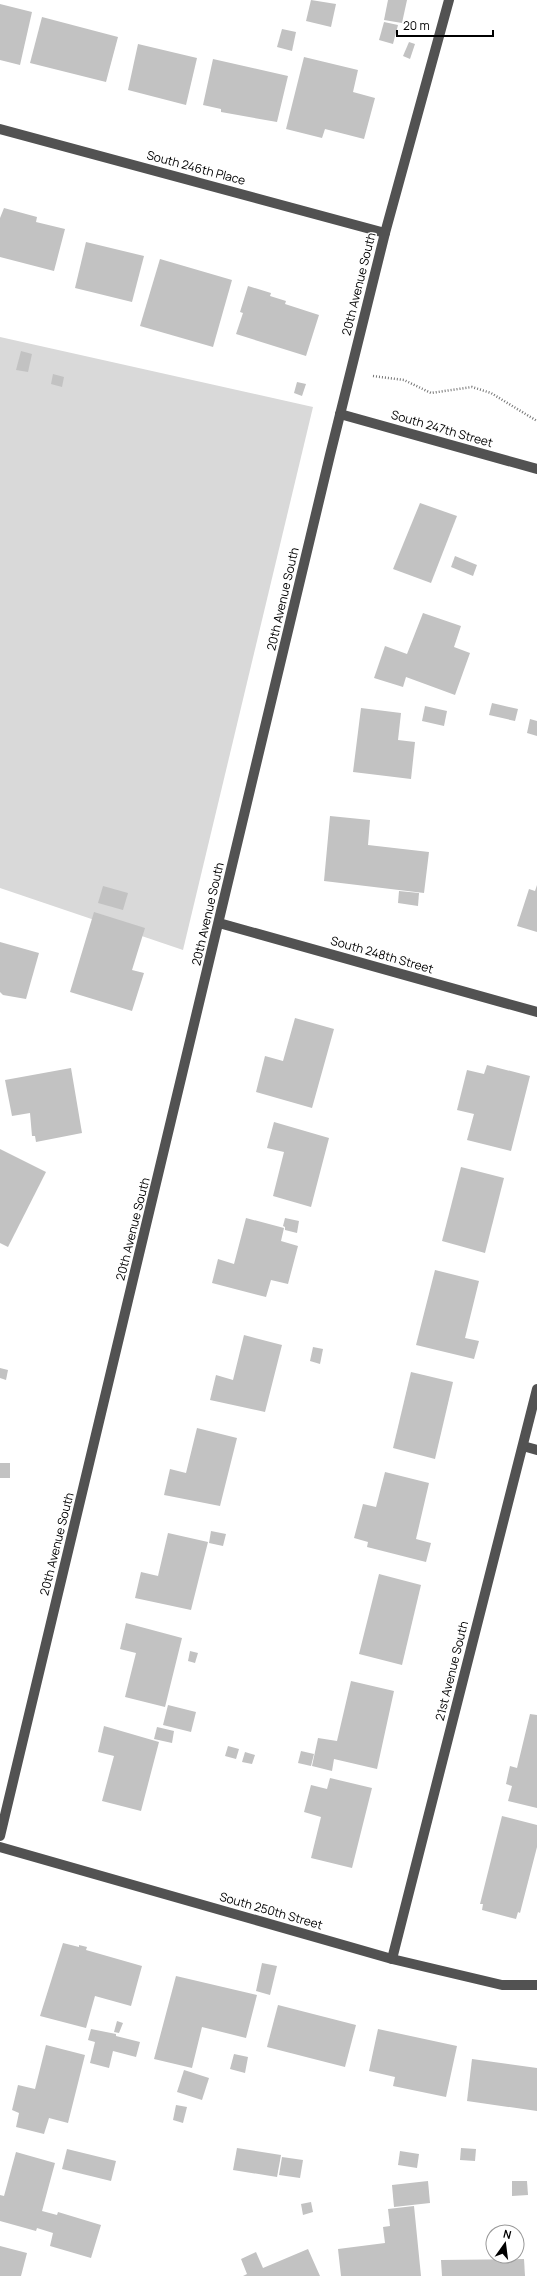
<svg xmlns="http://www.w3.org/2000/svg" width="537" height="2276" font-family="Manrope,sans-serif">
<rect width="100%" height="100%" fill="#fff"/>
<!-- green -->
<path fill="#d9d9d9" d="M0 337 313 407 183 950 0 888Z"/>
<!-- building -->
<g fill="#c2c2c2">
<path d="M311 0 336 4 331 27 306 21Z"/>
<path d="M388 0H407L402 23 384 20Z"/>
<path d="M0 4 32 12 20 65 0 60Z"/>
<path d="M42 17 118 37 106 82 30 63Z"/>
<path d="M384 22 398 25 393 44 379 40Z"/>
<path d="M282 29 296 32 292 51 277 47Z"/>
<path d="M409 42 415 44 410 59 403 56Z"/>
<path d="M138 44 197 58 186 105 128 90Z"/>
<path d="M304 57 358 70 353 92 375 98 364 139 325 129 322 138 286 129Z"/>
<path d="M213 59 288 76 277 122 221 112V109L203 105Z"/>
<path d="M4 208 37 217 36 222 65 229 54 271 0 257V218Z"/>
<path d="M86 242 144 256 132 302 75 288Z"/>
<path d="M160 259 232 280 213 347 140 326Z"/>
<path d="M248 286 271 293 270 296 286 301 285 304 319 315 306 356 236 334 243 313 240 312Z"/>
<path d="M21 351 32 354 28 372 16 370Z"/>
<path d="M53 374 64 377 62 387 51 384Z"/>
<path d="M297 382 306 384 302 396 294 393Z"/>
<path d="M420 503 457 516 431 583 393 569Z"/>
<path d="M455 556 477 565 473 576 451 567Z"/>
<path d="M423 613 461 626 454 647 470 653 455 695 406 677 403 687 374 678 385 646 407 654Z"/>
<path d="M492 703 518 709 515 721 489 715Z"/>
<path d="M425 706 447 711 444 726 422 721Z"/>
<path d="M361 708 401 713 398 740 415 742 411 779 353 772Z"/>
<path d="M530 719 537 721V736L527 733Z"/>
<path d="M330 816 370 820 368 845 429 852 424 893 324 881Z"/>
<path d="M537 885V932L517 926 529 889 535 891Z"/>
<path d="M103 886 128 893 123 910 98 903Z"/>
<path d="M399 891 419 893 418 906 398 903Z"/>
<path d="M94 912 145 928 132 970 144 973 132 1011 70 992Z"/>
<path d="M0 942 39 953 26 999 3 995 0 992Z"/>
<path d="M295 1018 334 1029 312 1108 256 1092 265 1056 283 1061Z"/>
<path d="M487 1065 530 1076 511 1151 467 1140 474 1114 457 1110 467 1070 484 1074Z"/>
<path d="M71 1068 82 1133 36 1142 35 1136H32L30 1113 12 1116 5 1080Z"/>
<path d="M274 1122 329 1138 311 1207 273 1196 284 1152 267 1148Z"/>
<path d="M0 1149 46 1172 8 1247 0 1243Z"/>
<path d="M461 1167 504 1178 485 1253 442 1241Z"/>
<path d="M246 1218 284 1228 281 1241 298 1246 288 1284 271 1280 266 1297 212 1283 218 1259 234 1264Z"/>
<path d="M285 1218 299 1221 297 1233 285 1230V1227L283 1226Z"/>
<path d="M435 1270 479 1281 465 1338 479 1341 474 1359 416 1345Z"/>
<path d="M244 1335 282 1345 265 1412 210 1400 216 1375 233 1380Z"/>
<path d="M313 1347 323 1349 320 1364 310 1361Z"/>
<path d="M0 1368 8 1370 6 1380 0 1378Z"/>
<path d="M411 1372 453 1382 435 1459 393 1448Z"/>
<path d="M197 1428 237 1438 220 1506 164 1495 170 1469 186 1473Z"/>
<rect x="0" y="1463" width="10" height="15"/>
<path d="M385 1472 429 1483 416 1539 431 1543 426 1562 367 1547 368 1542 354 1538 363 1504 376 1507Z"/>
<path d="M211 1531 226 1534 223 1546 209 1543Z"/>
<path d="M168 1533 208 1542 191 1610 135 1598 141 1572 158 1576Z"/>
<path d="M379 1574 421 1585 402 1665 359 1654Z"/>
<path d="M126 1623 182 1638 165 1707 125 1697 136 1653 120 1649Z"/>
<path d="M190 1651 198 1653 195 1663 188 1661Z"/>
<path d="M351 1681 394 1691 377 1769 334 1759 332 1771 312 1766 318 1738 337 1741Z"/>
<path d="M168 1705 196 1712 191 1732 163 1725Z"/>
<path d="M530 1714 537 1715V1808L508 1801 512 1786 506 1784 510 1766 517 1768Z"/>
<path d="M104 1726 159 1742 141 1811 102 1801 114 1756 98 1752Z"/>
<path d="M157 1727 174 1731 172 1743 154 1739Z"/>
<path d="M228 1746 239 1749 236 1759 225 1756Z"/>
<path d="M301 1751 314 1754 311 1766 298 1763Z"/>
<path d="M245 1752 255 1755 252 1764 242 1762Z"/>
<path d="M330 1778 372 1788 352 1868 311 1858 321 1817 304 1812 311 1785 327 1789Z"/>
<path d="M502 1816 537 1825V1847L520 1913 518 1912 516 1919 482 1910 483 1904H480Z"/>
<path d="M63 1943 79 1947V1945L87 1947 86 1950 142 1966 131 2006 95 1996 86 2028 40 2016Z"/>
<path d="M262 1963 277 1966 270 1995 256 1991Z"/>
<path d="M176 1976 257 1995 246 2038 202 2027 192 2068 154 2059Z"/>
<path d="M278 2005 356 2025 345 2067 267 2047Z"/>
<path d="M117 2021 123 2023 119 2033 114 2032Z"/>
<path d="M91 2029 116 2034V2036L140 2042 136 2057 113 2051 109 2068 90 2063 95 2042 88 2040Z"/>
<path d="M378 2029 457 2046 446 2097 393 2086 395 2077 369 2071Z"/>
<path d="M46 2045 85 2055 68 2123 49 2118 44 2134 16 2127 19 2113 12 2110 18 2085 35 2089Z"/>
<path d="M234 2054 248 2057 245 2073 230 2069Z"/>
<path d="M472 2059 537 2068V2111L467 2101Z"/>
<path d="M184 2070 209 2078 202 2100 177 2092Z"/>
<path d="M176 2105 187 2107 183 2123 173 2120Z"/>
<path d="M237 2148 281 2155 277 2177 233 2170Z"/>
<path d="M461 2148 476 2149 475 2161 460 2160Z"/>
<path d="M67 2149 116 2161 111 2181 62 2169Z"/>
<path d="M400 2151 419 2154 417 2168 398 2165Z"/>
<path d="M16 2152 55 2163 42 2211 57 2215 58 2212 101 2225 91 2258 50 2246 53 2233 37 2228 36 2231 0 2221V2195L4 2196Z"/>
<path d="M282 2157 303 2160 300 2178 279 2175Z"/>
<path d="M428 2181 430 2203 394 2207 392 2185Z"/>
<path d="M512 2181H527L528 2195 512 2196Z"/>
<path d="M311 2202 313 2212 303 2215 301 2204Z"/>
<path d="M414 2206 421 2276H341L338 2249 385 2243 383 2227 390 2226 388 2209Z"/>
<path d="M0 2246 27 2253 21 2276H0Z"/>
<path d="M308 2249 320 2276H243L247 2274 241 2259 256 2252 263 2268Z"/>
<path d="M524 2259 525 2276H442L441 2260Z"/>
</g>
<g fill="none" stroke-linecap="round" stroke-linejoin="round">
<!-- path -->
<path stroke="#747474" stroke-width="2.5" stroke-dasharray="1 2" stroke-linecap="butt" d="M373 376 404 380 431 393 472 387 491 393 537 421"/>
<!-- minor -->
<g stroke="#525252" stroke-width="10">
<path d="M0 129 385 233"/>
<path d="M340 414 537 469"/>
<path d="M219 923 537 1012"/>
<path d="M523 1446 537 1450"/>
<path d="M0 1836 330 455 385 233 449 0"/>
<path d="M0 1847 392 1959 502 1985H537"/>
<path d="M392 1959 537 1389"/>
</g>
</g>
<g text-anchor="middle" stroke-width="3" stroke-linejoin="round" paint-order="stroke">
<!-- street labels -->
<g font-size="12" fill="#000" stroke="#fff">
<text transform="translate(196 168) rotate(15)" y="4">South 246th Place</text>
<text transform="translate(359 284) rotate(-76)" y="4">20th Avenue South</text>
<text transform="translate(442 429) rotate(16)" y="4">South 247th Street</text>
<text transform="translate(283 599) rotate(-77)" y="4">20th Avenue South</text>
<text transform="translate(208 914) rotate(-77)" y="4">20th Avenue South</text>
<text transform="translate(382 955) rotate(16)" y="4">South 248th Street</text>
<text transform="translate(133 1229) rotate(-76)" y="4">20th Avenue South</text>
<text transform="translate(57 1544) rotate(-76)" y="4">20th Avenue South</text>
<text transform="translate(452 1671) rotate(-76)" y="4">21st Avenue South</text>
<text transform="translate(271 1911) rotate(16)" y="4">South 250th Street</text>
</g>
</g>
<!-- north arrow -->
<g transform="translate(505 2244) rotate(14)"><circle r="19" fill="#ffffff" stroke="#999999"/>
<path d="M0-3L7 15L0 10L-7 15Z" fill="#000000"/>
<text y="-6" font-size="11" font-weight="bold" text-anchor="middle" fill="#000000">N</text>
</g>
<!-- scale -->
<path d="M397 30v6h96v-6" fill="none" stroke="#000000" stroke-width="2"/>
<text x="403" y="30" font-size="12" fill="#000000" stroke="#ffffff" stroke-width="3" paint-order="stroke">20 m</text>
</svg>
